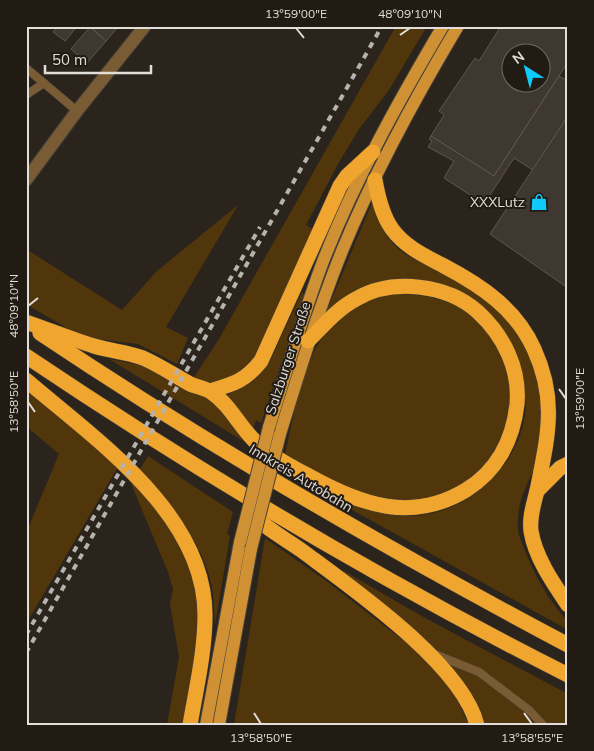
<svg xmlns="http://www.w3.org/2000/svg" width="594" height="751" font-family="Mulish,sans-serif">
<rect width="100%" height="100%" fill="#2a241d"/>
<!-- green -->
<g fill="#52360b">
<path d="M396 26H427L389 90 359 129 338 164 306 225 314 230 255 357 234 376 214 383 192 380 219 339Z"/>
<path d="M372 203C378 218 384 235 395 246 408 258 426 265 442 272 483 292 514 316 533 359 549 393 546 431 535 466 530 480 521 494 519 509 518 516 517 528 519 535 529 564 546 599 568 621V630L347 507 349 504C369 511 390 517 412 516 466 514 517 469 525 415 527 400 524 385 520 370 506 313 460 279 401 281 390 281 338 308 325 315Z"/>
<path d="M238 205 166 327 188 338 177 364 138 344 82 337 26 304V249L122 310 157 271Z"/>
<path d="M302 292 304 294 261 423 256 420 253 430 227 395 251 383 269 363Z"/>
<path d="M413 294C430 297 447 300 463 309 476 316 487 329 495 341 528 393 508 460 454 489 438 497 425 502 407 502 400 502 392 500 385 498 346 491 319 474 285 455 299 394 308 312 382 296 392 293 403 294 413 294Z"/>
<path d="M109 359 151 367 220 406 245 442Z"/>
<path d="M26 388 118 467 26 624V533L59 454 26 426Z"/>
<path d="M148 456 233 512 227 534 230 536 215 625C214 613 214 599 212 587 202 541 172 504 139 471Z"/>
<path d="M133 482C170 521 193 557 199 612 202 642 189 693 183 725H167L179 657 170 604 173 589 168 572 132 486Z"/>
<path d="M265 538 329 583 408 644 439 674 453 691 469 725H234Z"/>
<path d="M344 571 425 618 568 694V725H484C478 707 470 689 458 674 426 635 382 605 342 575Z"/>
</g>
<!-- building -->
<g fill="#3f3830" stroke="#5e574f" fill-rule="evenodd">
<path d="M58 26H71L75 29 65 41 53 32Z"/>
<path d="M90 26H118V27L106 41Z"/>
<path d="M501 26H568V62L494 176 431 136 444 115 439 111 475 58 479 61ZM512 52H542V82H512Z"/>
<path d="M90 27 106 41 87 63 71 49Z"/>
<path d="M559 76 568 81V116L533 170 514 158 484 204 444 178 454 161 428 147 432 141 429 139 431 136 494 176Z"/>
<path d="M568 116V288L490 234Z"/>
</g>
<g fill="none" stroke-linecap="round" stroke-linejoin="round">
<!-- service casing -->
<g stroke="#47423b" stroke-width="9">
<g id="service">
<path d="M26 68 77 111"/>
<path d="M26 95 44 83"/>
<path d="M432 653 479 672 529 710 543 725"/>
</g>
</g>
<!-- tertiary casing -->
<g stroke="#47423b" stroke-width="14">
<path id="tertiary" d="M26 180 77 111 145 26"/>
</g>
<!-- primary casing -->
<g stroke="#47423b" stroke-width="14">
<g id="primary">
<path d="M269 427C286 372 302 318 322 264 354 181 398 102 443 26"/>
<path d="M280 434C299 372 318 311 342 251 374 173 415 98 458 26"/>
<path d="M206 725 240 542"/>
<path d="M219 725 251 549"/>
</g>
</g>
<!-- motorway casing -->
<g stroke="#47423b" stroke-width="16">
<g id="motorway">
<path d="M375 180C378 197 382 215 392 229 405 247 425 256 444 266 482 286 516 309 534 349 557 399 548 435 538 486 535 501 529 515 531 531 535 557 553 583 568 605"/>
<path d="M26 322C49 330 71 339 94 346 110 351 127 352 143 358 159 365 174 375 190 384 197 387 205 388 211 392 231 405 241 430 259 445 274 458 292 467 309 476 361 505 412 523 466 490 497 471 513 440 517 404 520 369 504 336 478 312 447 284 392 278 356 299 337 309 323 326 308 341"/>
<path d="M40 333C210 447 387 549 568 645"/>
<path d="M26 356C200 473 380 580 568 675"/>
<path d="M26 380C96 440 205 514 205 615 205 652 196 689 190 725"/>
<path d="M210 391C234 384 245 381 261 361L340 186 347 176 373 152"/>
<path d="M537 491 560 468 568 464"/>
<path d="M250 511C260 525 287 540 301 550 352 588 462 664 477 725"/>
</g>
</g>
<!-- service -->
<use href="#service" stroke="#7a5c34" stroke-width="8"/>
<!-- tertiary -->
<use href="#tertiary" stroke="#7a5c34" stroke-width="12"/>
<!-- primary -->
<use href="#primary" stroke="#cf9134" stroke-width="12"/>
<!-- motorway -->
<use href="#motorway" stroke="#f0a52f" stroke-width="15"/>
<!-- rail -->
<g stroke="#b6b2ac" stroke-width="4" stroke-dasharray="6 6" stroke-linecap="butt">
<path d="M26 635 260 227"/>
<path d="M26 653 382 26"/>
</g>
<!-- primary-bridge casing -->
<g stroke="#47423b" stroke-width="14" stroke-linecap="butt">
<g id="primary-bridge">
<path d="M240 542 269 427"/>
<path d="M251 549 280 434"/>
</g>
</g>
<!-- primary-bridge -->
<use href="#primary-bridge" stroke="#cf9134" stroke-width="12"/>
</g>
<!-- ticks -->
<path fill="none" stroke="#e1ddd8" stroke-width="2" d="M296 28 304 38M400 35 410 28M28 306 38 298M559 389 566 399M28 402 35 412M254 713 261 724M524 713 532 724"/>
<!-- icons -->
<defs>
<g id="shop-bare" transform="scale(1.35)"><path d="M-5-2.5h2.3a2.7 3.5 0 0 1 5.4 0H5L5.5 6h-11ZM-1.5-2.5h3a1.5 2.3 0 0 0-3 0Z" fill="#0fcafa" stroke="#211b14" stroke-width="2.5" paint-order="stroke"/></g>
</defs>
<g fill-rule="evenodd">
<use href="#shop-bare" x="539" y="202"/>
</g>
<g text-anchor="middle" stroke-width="4" stroke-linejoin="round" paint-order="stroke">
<!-- poi labels -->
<g font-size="14" fill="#e1ddd8" stroke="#211b14" text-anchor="end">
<text x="525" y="207">XXXLutz</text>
</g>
<!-- street labels -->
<g font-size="14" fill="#e1ddd8" stroke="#211b14">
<text transform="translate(288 358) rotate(-72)" y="5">Salzburger Straße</text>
<text transform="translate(301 478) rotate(31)" y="5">Innkreis Autobahn</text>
</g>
</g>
<!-- border -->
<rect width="594" height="751" fill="none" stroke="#211b14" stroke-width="55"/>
<!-- north arrow -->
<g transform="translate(526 68) rotate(324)"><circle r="24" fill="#211b14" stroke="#6e6962"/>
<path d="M0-4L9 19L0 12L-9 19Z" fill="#0fcafa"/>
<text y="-8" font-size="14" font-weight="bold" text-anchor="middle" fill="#e1ddd8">N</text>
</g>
<!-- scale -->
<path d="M45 65v8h106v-8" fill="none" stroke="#e1ddd8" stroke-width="2.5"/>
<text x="52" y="65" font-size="15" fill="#e1ddd8" stroke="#211b14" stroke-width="4" paint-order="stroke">50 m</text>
<rect x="28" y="28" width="538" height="696" fill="none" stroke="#e1ddd8" stroke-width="2"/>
<g font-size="12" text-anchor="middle" fill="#e1ddd8">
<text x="296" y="18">13°59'00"E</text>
<text x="410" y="18">48°09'10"N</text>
<text transform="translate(14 306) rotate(-90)" y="4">48°09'10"N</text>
<text transform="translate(580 399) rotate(-90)" y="4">13°59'00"E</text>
<text transform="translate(14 402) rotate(-90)" y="4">13°58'50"E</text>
<text x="261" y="742">13°58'50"E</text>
<text x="532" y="742">13°58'55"E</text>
</g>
</svg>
